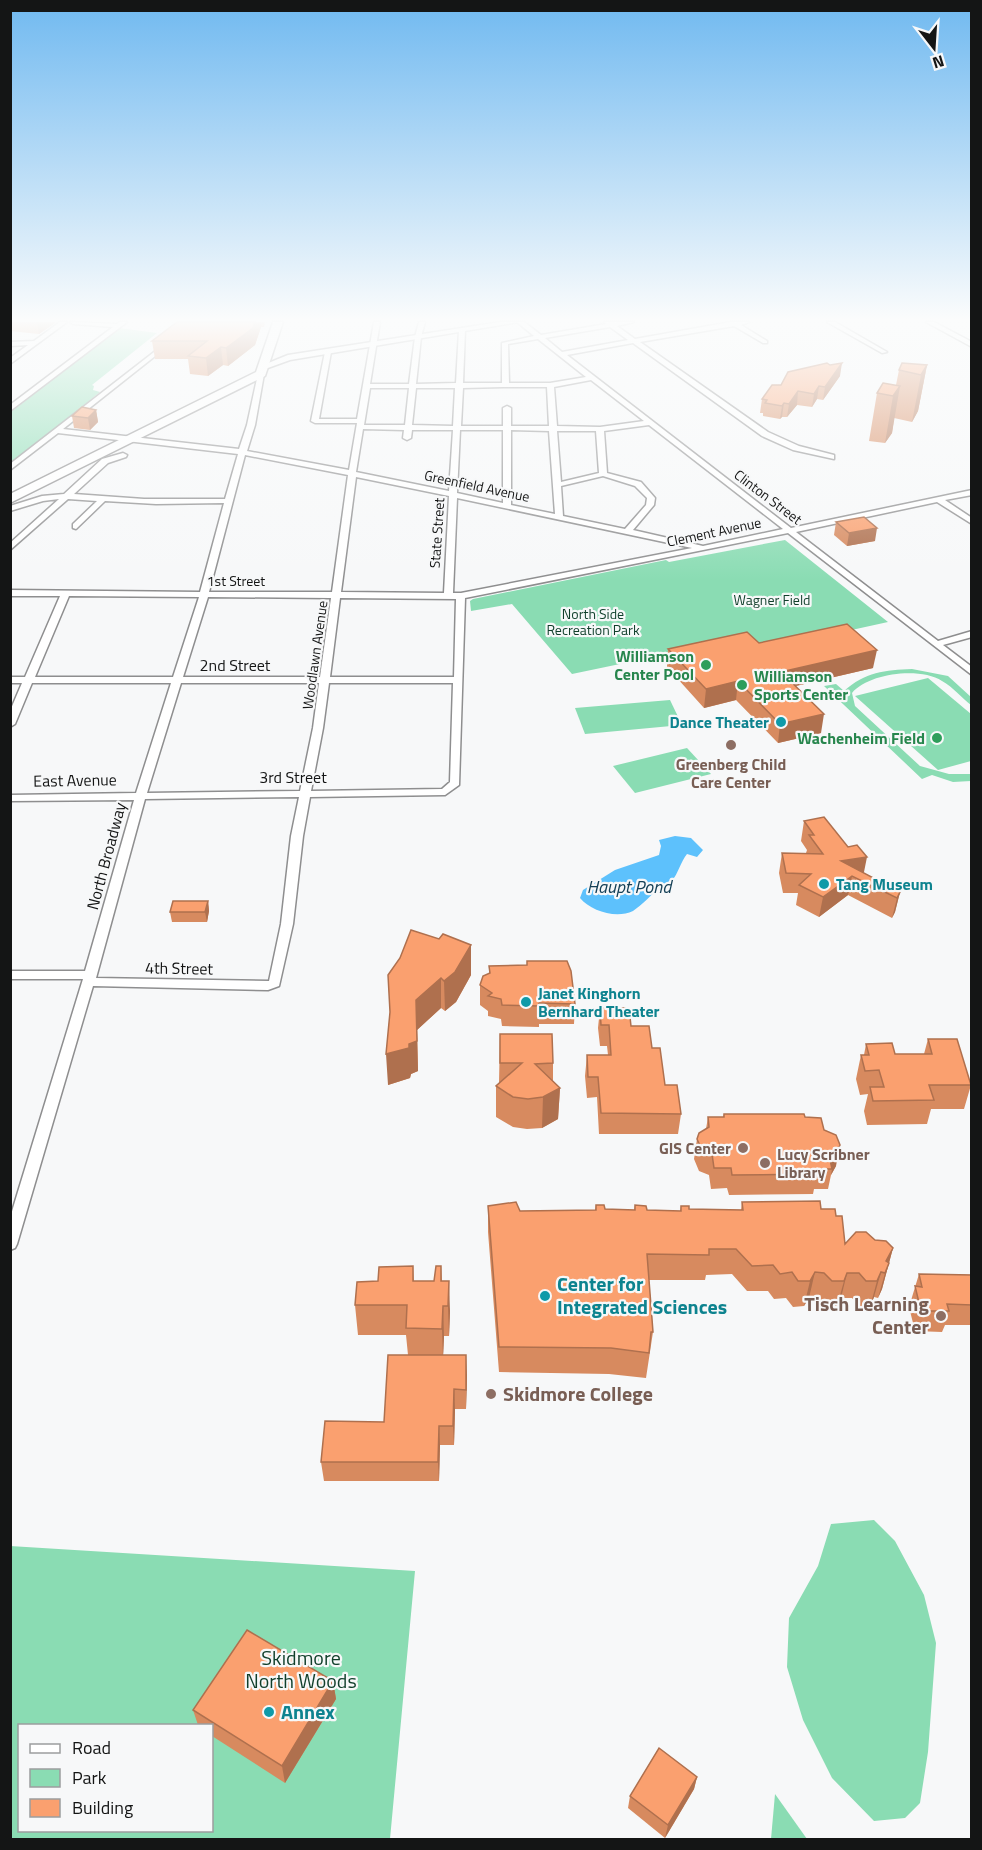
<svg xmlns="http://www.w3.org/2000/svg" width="982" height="1850" font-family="'Titillium Web',sans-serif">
<rect width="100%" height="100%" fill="#f7f8f9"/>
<!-- green -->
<g fill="#8adcb3" fill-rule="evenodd">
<path d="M119 328 157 333 92 385 94 386 93 390 100 392 11 465V412Z"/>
<path d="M785 540 888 622 847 631 757 661 735 640 572 674 512 604 471 611 470 601 473 599 666 560 669 562Z"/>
<path d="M912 669 948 676 971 697V705C962 698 953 687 942 681 920 667 869 673 852 693L855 706 920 766 949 774H971V781L953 782 932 775 922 779 824 686 836 684 844 691C865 672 885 670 912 669Z"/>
<path d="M928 678 971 714V761L938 770 855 696Z"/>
<path d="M670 700 682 725 585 734 575 708Z"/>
<path d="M687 748 711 774 635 793 613 766Z"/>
<path d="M874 1520 895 1541 924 1595 936 1643 928 1752 920 1803 905 1818 874 1821 832 1778 803 1720 787 1667 789 1618 818 1566 831 1524Z"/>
<path d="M10 1546 415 1571 390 1839H11ZM20 1726H212V1830H20Z"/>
<path d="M775 1794 807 1839H771Z"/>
</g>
<!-- water -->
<path fill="#5dc1fc" d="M675 836 691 838 703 850 697 857 687 854C681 861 677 876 673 879 669 882 662 884 658 889 650 896 642 905 633 911 616 919 591 911 580 898L583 890 615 870 659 855 661 846 659 840Z"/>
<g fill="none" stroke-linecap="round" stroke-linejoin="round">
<!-- minor casing -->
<g stroke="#8e8e8f" stroke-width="3">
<g id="minor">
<path d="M60 322H67L10 364V358L28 345 10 346V342L34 341Z"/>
<path d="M70 322 117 324 120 322H127L10 411V405L113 327 73 324Z"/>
<path d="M374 322H380L370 384H409L415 337 419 322H425L421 337 416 384 456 383 459 330 462 328 465 330 463 383H502V343L534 336 517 322H524L541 335 606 324 604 322H634L617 326 635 339 731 322H749L741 325 767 341V343H763L734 326 640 342 768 432 799 446 834 455V459L793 450 762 436 633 343 567 355 791 528 972 490V495L945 500 972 518V524L937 502 796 532 938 641 972 631V637L943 645 972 667V675L788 533 465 598 459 785 445 795 310 797 303 836 293 924 279 986 268 990 93 986 17 1244 15 1248 10 1250V1218L83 979H10V971H85L134 800 10 801V795L136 793 171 683H32L15 724 10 727V711L22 683H10V677H25L60 596H10V590L200 592 224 503 156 504 105 501 76 529 73 528V524L97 501 68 499 10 550V543L59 499 43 501 10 511V506L42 496 64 494 102 459 123 453 127 455 126 457 108 463 74 494 144 499H225L238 454 58 433 10 470V464L167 342 170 344 169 345 63 429 239 449 247 425 258 374 261 372 264 374 255 425 247 451 349 470 357 423H315L311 421 325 352 328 350 331 352 319 419H357ZM610 327 628 340 562 352 545 338ZM538 339 586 377 550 383H509L508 344ZM591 380 644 421 600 427 557 426 554 387ZM503 387H547L549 426H511V408L507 406 503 408V426H461L463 388ZM370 388H409L405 425H364ZM416 388H455L453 426 412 425ZM649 425 783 529 703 546 633 530 654 505 655 498 641 482 607 473 604 431ZM363 429 404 430 403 438 407 440 411 438 412 430H453L449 491 356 472ZM460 430H503V503L457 493ZM511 430 549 431 555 514 511 505ZM557 431H596L599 473 561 482ZM245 455 348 475 332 592H209ZM603 476 635 486 647 498 646 505 625 529 563 516 561 486ZM356 477 449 496 444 593 341 592ZM457 498 692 548 461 593H453ZM69 596 199 597 173 677H35ZM208 597 331 598 320 677H183ZM340 598 456 599 454 677H330ZM181 683H319L313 728 300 791 147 793ZM329 683H453L450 782 442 789 311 791 323 728ZM299 797 291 836 281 924 269 981 96 978 145 799Z"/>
<path d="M827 322H835L887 352 882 353Z"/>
<path d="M926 322H934L972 342V347Z"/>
</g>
</g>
<!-- major casing -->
<g stroke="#8e8e8f" stroke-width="3">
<path id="major" d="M500 322H519L290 360 265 369 261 366 288 355Z"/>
</g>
<!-- highway casing -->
<g stroke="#8e8e8f" stroke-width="3">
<path id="highway" d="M273 322H283L265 376 10 503V494L256 372Z"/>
</g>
<!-- minor -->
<use href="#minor" fill="#fff" fill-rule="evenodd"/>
<!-- major -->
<use href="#major" fill="#fff" fill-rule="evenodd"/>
<!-- highway -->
<use href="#highway" fill="#fff" fill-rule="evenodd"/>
</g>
<!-- wall -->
<g fill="#d78a5f">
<path d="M10 322H55V323L39 334 10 331Z"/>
<path d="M177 322H265L264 327H261L255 345 228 366 223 365 208 376 190 374 188 359H155L152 341Z"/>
<path d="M927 365 918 411 912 422 894 418 892 433 885 443 869 441 877 393 896 385 899 370Z"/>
<path d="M840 376 823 400 817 399 812 407 797 405 787 417H782L780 419 763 416V413H760L762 399 781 385Z"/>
<path d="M96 410 98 422 90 430 74 428 72 416Z"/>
<path d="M836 522 875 541 847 546 834 535Z"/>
<path d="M759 643 873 668 796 686 821 733 778 743 736 700 704 708 667 667 668 649Z"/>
<path d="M804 821 864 873 900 892 895 912 892 918 848 895 819 917 796 905 798 893H783L779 873 782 853H806L807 850 801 841Z"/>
<path d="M208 901 209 911 207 922H172L170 912Z"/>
<path d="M439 939 471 945V975L456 1002 445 1011 441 1008 417 1030 418 1071 411 1074 410 1078 388 1085Z"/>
<path d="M489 966 575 1004 574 1024H539V1027L502 1026 501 1019 488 1016V1011L480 1005V985L489 973Z"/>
<path d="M600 1008 631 1026 652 1048 665 1085 681 1114 678 1134H599L597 1097 587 1098 585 1076 587 1055H608L607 1046H600L598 1028Z"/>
<path d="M500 1034 553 1063V1081L560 1088 558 1119 542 1128 527 1129 513 1127 496 1117V1086L499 1083Z"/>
<path d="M928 1039 971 1085 964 1109H931L927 1124 867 1125 864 1111 868 1094 860 1095 856 1079 861 1055H864L866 1044 895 1054H924Z"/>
<path d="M724 1114 805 1117 824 1130 836 1166 831 1175 828 1189H814L813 1194 729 1195 727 1188 711 1189 709 1175 699 1171 694 1159 697 1139 706 1129 708 1117H723Z"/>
<path d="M742 1202 821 1209 836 1216 845 1244 875 1240 893 1248 882 1289 878 1298 874 1297 870 1307 860 1306 852 1298H841L837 1306H826L818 1298H809L804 1306 793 1307 786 1298 774 1299 768 1291H747L732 1274 706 1275 705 1280H649L653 1332 646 1378 609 1374 499 1372 488 1232V1206L520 1211 595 1210 596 1205 605 1209 634 1210 635 1205 647 1210 680 1211 681 1206 689 1209 741 1210Z"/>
<path d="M413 1266 414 1281H434L441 1266 442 1281 450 1311 449 1336H444L443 1355 467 1375 466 1409H455L454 1445H440L439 1481H324L321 1462 384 1422 408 1355 406 1335H358L355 1305 378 1281Z"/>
<path d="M919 1274 972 1275V1325H945L942 1332 915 1331 909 1307Z"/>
<path d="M333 1681 336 1699 285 1783 212 1736V1725H198L193 1710Z"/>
<path d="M697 1777 694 1789 665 1838 628 1808 630 1796Z"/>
</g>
<!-- shaded-wall -->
<g fill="#af704e">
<path d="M37 322H55V323L39 334Z"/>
<path d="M255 322H260L261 327 255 345 228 366 226 348Z"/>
<path d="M221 347 223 365 208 376 206 358Z"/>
<path d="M842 363 840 376 823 400 825 387Z"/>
<path d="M927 365 918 411 912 422 921 375Z"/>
<path d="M819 386 817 399 812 407 814 394Z"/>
<path d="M900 386 892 433 885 443 893 396Z"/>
<path d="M798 391 797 405 787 417 789 404Z"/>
<path d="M784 403 782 417 780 419 782 406Z"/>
<path d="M96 410 98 422 90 430 88 418Z"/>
<path d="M877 528 875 541 847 546 849 533Z"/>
<path d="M877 650 873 668 778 690 781 672Z"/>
<path d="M738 681 736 700 704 708 706 689Z"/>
<path d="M824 714 821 733 778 743 780 724Z"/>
<path d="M867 857 863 877 852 876 848 895 819 917 823 897 841 861Z"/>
<path d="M900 892 895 912 892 918 897 898Z"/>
<path d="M208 901 209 911 207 922 205 912Z"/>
<path d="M471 945V975L456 1002 445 1011 444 981Z"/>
<path d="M441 978V1008L417 1030 418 1071 411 1074 410 1078 388 1085 386 1054 416 1000Z"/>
<path d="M560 1088 558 1119 542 1128 543 1097Z"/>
<path d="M840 1145 836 1166 831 1175 832 1169 829 1155Z"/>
<path d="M893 1248 882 1289 878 1298 885 1273 886 1261Z"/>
<path d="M815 1272 809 1298 804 1306 810 1281Z"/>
<path d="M881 1272 874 1297 870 1307 877 1281Z"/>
<path d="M847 1273 841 1298 837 1306 844 1281Z"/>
<path d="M449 1281 450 1311 449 1336 448 1306Z"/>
<path d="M443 1306 444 1336 443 1359 442 1329Z"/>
<path d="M466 1355 467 1375 466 1409Z"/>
<path d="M454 1389 455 1409 454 1445 453 1426Z"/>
<path d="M439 1426 440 1445 439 1481 438 1462Z"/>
<path d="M333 1681 336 1699 285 1783 282 1766Z"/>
<path d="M697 1777 694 1789 665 1838 668 1825Z"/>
</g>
<!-- building -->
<g fill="#faa06f" stroke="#af704e" stroke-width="1.5">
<path d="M177 322H255L253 328 226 348 221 347 206 358 188 356 207 341H152Z"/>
<path d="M827 363 830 365 842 363 825 387 819 386 814 394 798 391 789 404 784 403 782 406 765 403 767 400 762 399 772 385H781L788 372Z"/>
<path d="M902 363 927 365 921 375 899 370Z"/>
<path d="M883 383 900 386 893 396 877 393Z"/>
<path d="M82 407 96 410 88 418 72 416Z"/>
<path d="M864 517 877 528 849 533 836 522Z"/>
<path d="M847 624 877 650 781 672 824 714 780 724 738 681 706 689 668 649 747 632 759 643Z"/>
<path d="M824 817 848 847 857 845 867 857 841 861 900 892 897 898 852 876 823 897 799 885 811 874 786 873 782 853 823 854 809 835H814L804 821Z"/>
<path d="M173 901H208L205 912H170Z"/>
<path d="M411 930 439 939 443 934 471 945 455 972 444 981 441 978 416 1000 417 1041 409 1044V1048L386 1054 390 1012 388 975 400 958Z"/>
<path d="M527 961H567L571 971 575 1004 539 1003V1006L502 1005 501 999 488 996 492 993 480 985 483 976 490 973 489 966 527 965Z"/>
<path d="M600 1008H629L631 1026H649L652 1048H660L665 1085H677L681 1114 601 1113 598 1077H588L587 1055H611L609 1025H601Z"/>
<path d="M500 1034H552L553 1063 535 1064 560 1088 543 1097 528 1099 513 1097 496 1086 522 1063H500Z"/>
<path d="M928 1039H957L971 1085H929L934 1100 873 1101 870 1087H884L879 1070 865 1071 861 1055H869L866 1044 892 1043 895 1054H932Z"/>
<path d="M724 1114H804L805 1117 821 1118 824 1130 836 1135 840 1145 836 1154 829 1155 832 1169H817L818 1174 732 1175 731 1168H714L712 1154 702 1150 697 1139 699 1133 709 1127 708 1117H724Z"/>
<path d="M820 1201 821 1209H835L836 1216H842L845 1244 856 1232H866L875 1240 886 1241 893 1248 886 1261 889 1263 885 1273 881 1272 877 1281H866L859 1273H847L844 1281H832L824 1273 815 1272 810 1281H798L792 1272 780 1274 773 1265 752 1266 736 1249H709V1255L647 1254 653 1332H651L649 1353 611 1348 499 1347 488 1206 516 1202 520 1211 596 1210V1205H604L605 1209 635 1210V1205L646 1206 647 1210 681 1211V1206H689V1209L743 1210 742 1202Z"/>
<path d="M413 1266V1281H434L436 1266H441V1281H449L448 1306H443L442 1329 406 1328 407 1305H355L357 1282 378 1281 379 1267Z"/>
<path d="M919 1274 972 1275V1305L947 1304 949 1311H921L915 1286 922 1287Z"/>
<path d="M388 1355H466V1390L454 1389 453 1426H439L438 1462H321L325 1421 384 1422Z"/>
<path d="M247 1630 333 1681 282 1766 193 1710Z"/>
<path d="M659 1748 697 1777 668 1825 630 1796Z"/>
</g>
<!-- sky -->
<linearGradient id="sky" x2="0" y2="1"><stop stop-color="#70b9f0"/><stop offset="0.55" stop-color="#fbfcfc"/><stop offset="1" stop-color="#fbfcfc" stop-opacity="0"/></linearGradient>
<rect width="982" height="581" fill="url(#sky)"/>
<!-- markers -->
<g fill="#2e9e5b" stroke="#f7f8f9" stroke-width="2">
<circle cx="706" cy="665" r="6"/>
<circle cx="742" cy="685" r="6"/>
<circle cx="937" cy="738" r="6"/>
</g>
<g fill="#0f9aa8" stroke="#f7f8f9" stroke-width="2">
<circle cx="781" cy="722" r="6"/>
<circle cx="824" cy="884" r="6"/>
<circle cx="526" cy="1002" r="6"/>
<circle cx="545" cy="1296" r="6"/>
<circle cx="269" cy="1712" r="6"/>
</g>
<g fill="#8d6e63" stroke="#f7f8f9" stroke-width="2">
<circle cx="731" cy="745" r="6"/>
<circle cx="743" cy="1148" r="6"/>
<circle cx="765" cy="1163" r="6"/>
<circle cx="941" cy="1316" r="6"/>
<circle cx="491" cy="1394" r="6"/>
</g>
<g text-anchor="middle" stroke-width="4.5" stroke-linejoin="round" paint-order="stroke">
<!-- far-street labels -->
<g font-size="14" fill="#141515" stroke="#f7f8f9">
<text transform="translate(477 486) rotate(12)" y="5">Greenfield Avenue</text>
<text transform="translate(768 497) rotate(37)" y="5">Clinton Street</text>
<text transform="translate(714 532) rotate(-12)" y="5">Clement Avenue</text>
<text transform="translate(437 533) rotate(-86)" y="5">State Street</text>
<text x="236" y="586">1st Street</text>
<text transform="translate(315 655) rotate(-82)" y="5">Woodlawn Avenue</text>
</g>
<!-- far-park labels -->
<g font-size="14" fill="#103f2b" stroke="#f7f8f9">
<text x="772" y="605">Wagner Field</text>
<text x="593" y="619">North Side<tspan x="593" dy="16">Recreation Park</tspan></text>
</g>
<!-- leisure labels -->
<g font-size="16" font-weight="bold" fill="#27864d" stroke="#f7f8f9" text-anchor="end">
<text x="694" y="662">Williamson<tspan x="694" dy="18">Center Pool</tspan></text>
<text x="754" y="682" text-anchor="start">Williamson<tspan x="754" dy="18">Sports Center</tspan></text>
<text x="925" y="744">Wachenheim Field</text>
</g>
<!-- street labels -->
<g font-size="16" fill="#141515" stroke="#f7f8f9">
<text x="235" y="671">2nd Street</text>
<text x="293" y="783">3rd Street</text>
<text transform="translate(75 780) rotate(-1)" y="6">East Avenue</text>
<text transform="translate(106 856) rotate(-75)" y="6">North Broadway</text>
<text transform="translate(179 968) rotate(1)" y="6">4th Street</text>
</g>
<!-- culture labels -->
<g font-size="16" font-weight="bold" fill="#0d838f" stroke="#f7f8f9" text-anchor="start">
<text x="769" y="728" text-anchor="end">Dance Theater</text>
<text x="836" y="890">Tang Museum</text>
<text x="538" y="999">Janet Kinghorn<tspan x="538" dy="18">Bernhard Theater</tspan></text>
</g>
<!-- education labels -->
<g font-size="16" font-weight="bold" fill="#785e54" stroke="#f7f8f9">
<text x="731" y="770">Greenberg Child<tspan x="731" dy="18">Care Center</tspan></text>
<text x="731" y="1154" text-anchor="end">GIS Center</text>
<text x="777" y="1160" text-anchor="start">Lucy Scribner<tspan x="777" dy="18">Library</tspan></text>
</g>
<!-- water labels -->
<g font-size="18" font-style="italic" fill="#154057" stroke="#f7f8f9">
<text x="629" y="893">Haupt Pond</text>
</g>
<!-- near-culture labels -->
<g font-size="20" font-weight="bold" fill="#0d838f" stroke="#f7f8f9" text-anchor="start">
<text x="557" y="1291">Center for<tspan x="557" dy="23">Integrated Sciences</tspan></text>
<text x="281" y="1719">Annex</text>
</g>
<!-- near-education labels -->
<g font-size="20" font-weight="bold" fill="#785e54" stroke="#f7f8f9" text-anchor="end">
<text x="929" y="1311">Tisch Learning<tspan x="929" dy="23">Center</tspan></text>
<text x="503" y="1401" text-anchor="start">Skidmore College</text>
</g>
<!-- near-park labels -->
<g font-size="20" fill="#103f2b" stroke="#f7f8f9">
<text x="301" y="1665">Skidmore<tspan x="301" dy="23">North Woods</tspan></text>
</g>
</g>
<!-- border -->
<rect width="982" height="1850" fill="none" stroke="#141515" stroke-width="24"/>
<!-- legend -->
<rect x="18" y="1724" width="195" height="108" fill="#f7f8f9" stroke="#9c9d9e" stroke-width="1.5"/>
<rect x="30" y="1744" width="30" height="9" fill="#ffffff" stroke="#9c9d9e" stroke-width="1.5"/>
<text x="72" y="1754" font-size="18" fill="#141515">Road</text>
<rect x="30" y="1769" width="30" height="18" fill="#8adcb3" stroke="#9c9d9e" stroke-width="1.5"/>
<text x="72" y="1784" font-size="18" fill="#141515">Park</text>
<rect x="30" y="1799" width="30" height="18" fill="#faa06f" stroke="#9c9d9e" stroke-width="1.5"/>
<text x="72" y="1814" font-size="18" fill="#141515">Building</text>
<!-- north arrow -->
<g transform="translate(934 48) rotate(163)" stroke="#f7f8f9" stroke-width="4.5" paint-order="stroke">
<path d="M0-4.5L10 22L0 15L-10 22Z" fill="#141515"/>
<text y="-9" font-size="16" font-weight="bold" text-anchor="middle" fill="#141515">N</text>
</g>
</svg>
